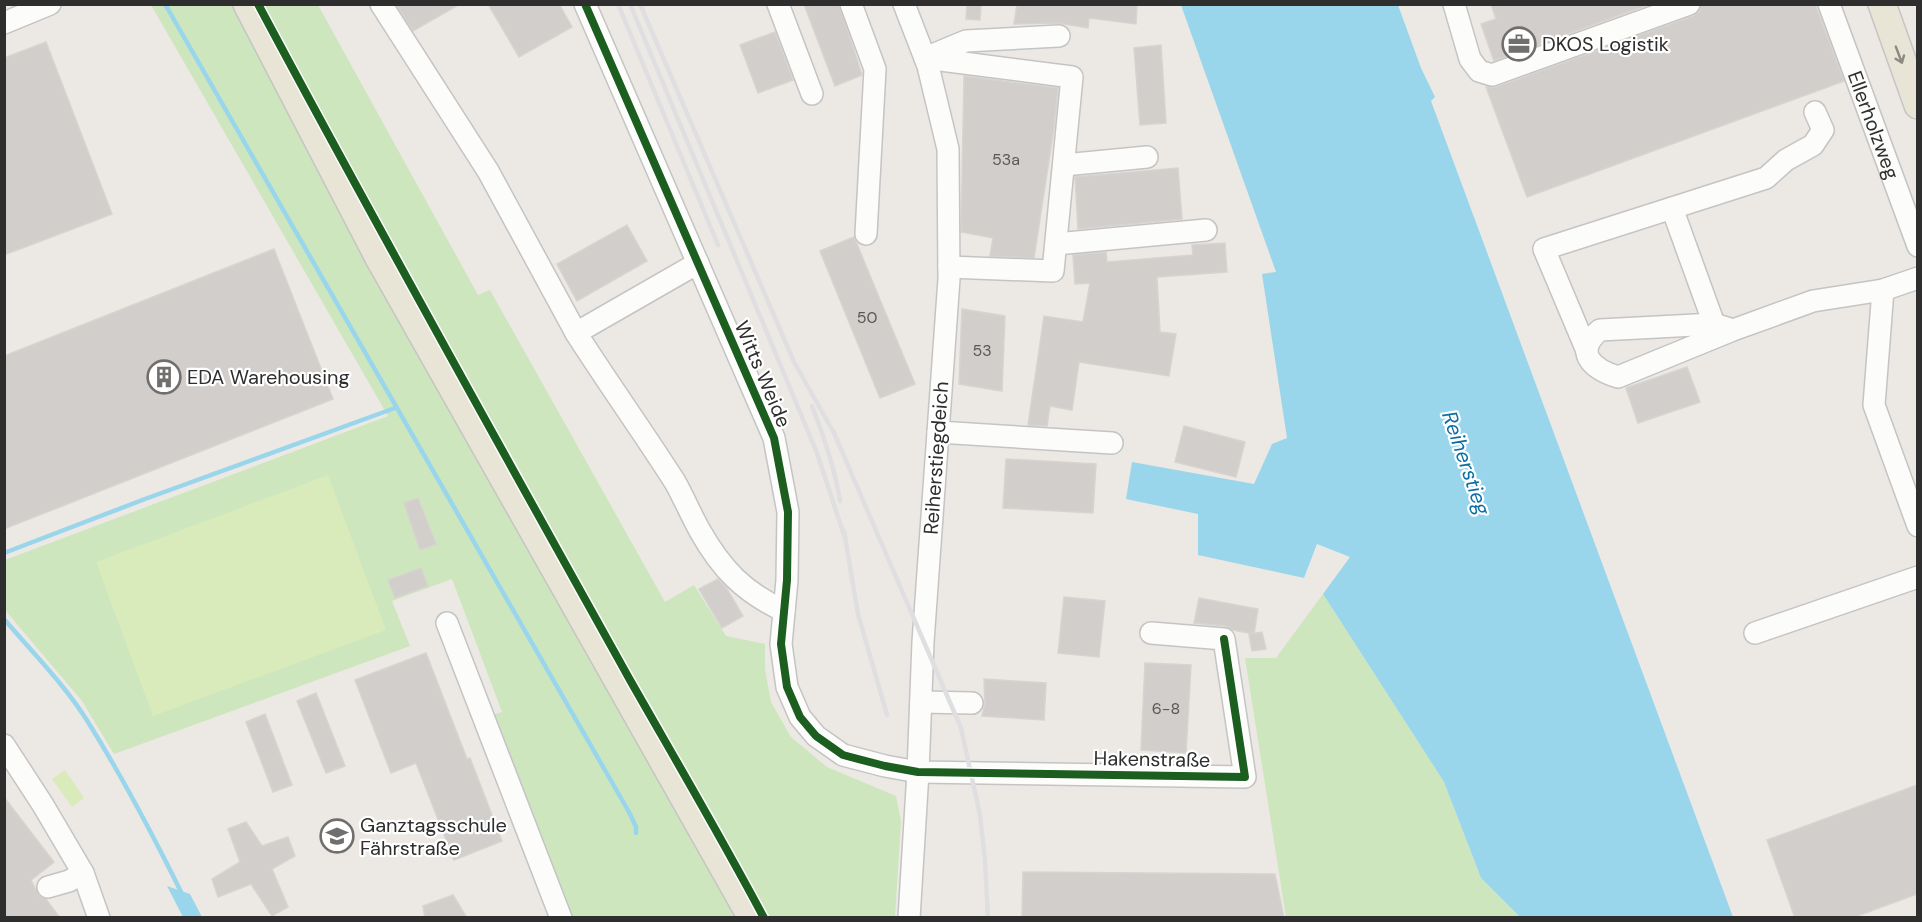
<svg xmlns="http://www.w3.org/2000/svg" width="1922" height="922" font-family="'DM Sans',sans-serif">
<rect width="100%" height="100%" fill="#ece8e4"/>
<!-- green -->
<g fill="#cee6be">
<path d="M151 5H232L353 233 735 917H570L492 715 502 712 452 579 392 601 410 646 114 754 82 701 5 610V560L388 416Z"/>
<path d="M262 5H318L478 295 490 290 665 602 694 585 726 636 765 644V669L771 702 791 737 827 767 896 796 901 821 895 917H769L356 181Z"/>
<path d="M1323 594 1444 782 1481 878 1520 917H1286L1245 658H1276Z"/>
</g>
<!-- pitch -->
<g fill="#d9eabb">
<path d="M328 475 386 630 153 716 96 562Z"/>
<path d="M65 770 84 798 72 807 52 779Z"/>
</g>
<!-- water -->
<g fill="#99d6ec">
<path d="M1181 5H1398L1421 68 1435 97 1431 101 1733 917H1520L1481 878 1444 782 1323 594 1350 557 1317 544 1304 578 1198 555V514L1126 499 1132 462 1254 484 1272 444 1287 438 1262 274 1276 272Z"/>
<path d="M167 886 190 894 202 917H183Z"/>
</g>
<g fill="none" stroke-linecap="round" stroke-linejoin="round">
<!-- stream -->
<g stroke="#99d6ec" stroke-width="4.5">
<path d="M165 4 629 812 636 827V833"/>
<path d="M4 553 145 499 395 408"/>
<path d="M4 619C33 653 65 685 88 722 123 778 154 837 183 896"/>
</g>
</g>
<!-- building -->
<g fill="#d1cecb" stroke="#d7d4d0" stroke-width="1.5">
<path d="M396 4H460L413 31Z"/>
<path d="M488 4H559L572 27 519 57Z"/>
<path d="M804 4H839L862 75 835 86Z"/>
<path d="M967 4H981L980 20 966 19Z"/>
<path d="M1017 4H1137L1136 24 1089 18 1088 28 1058 23 1014 24Z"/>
<path d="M1491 4H1650L1494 61 1481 24 1496 19Z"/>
<path d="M1701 4H1815L1844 81 1527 197 1486 87H1496L1693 16 1699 12Z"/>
<path d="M775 32 793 80 758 93 740 45Z"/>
<path d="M46 42 112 214 4 255V58Z"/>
<path d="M1161 45 1166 123 1140 125 1134 48Z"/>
<path d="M964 76 1058 88 1054 128 1034 258 990 256 993 238 961 232Z"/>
<path d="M1178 168 1182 219 1078 229 1075 177Z"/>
<path d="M627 225 647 261 577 301 557 264Z"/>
<path d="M854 237 915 384 880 398 820 251Z"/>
<path d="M1225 243 1227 272 1157 277 1160 332 1176 334 1169 376 1079 362 1072 410 1050 406 1047 426 1028 425 1044 316 1083 322 1090 283 1075 284 1073 255 1106 252 1107 262 1193 255 1192 245Z"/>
<path d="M274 249 333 399 4 529V356Z"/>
<path d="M962 309 1005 316 1002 391 959 384Z"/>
<path d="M1687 367 1700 402 1638 423 1626 388Z"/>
<path d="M1184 426 1245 442 1236 477 1175 462Z"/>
<path d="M1006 459 1096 464 1093 513 1003 508Z"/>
<path d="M418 498 436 544 420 550 404 503Z"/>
<path d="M421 568 428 586 395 598 388 580Z"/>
<path d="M718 579 727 589 743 616 722 628 699 589Z"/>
<path d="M1064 597 1105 601 1099 657 1058 653Z"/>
<path d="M1199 598 1258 609 1254 634 1233 630 1225 626 1194 623Z"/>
<path d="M1262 632 1266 649 1252 651 1249 634Z"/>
<path d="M426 653 467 759 470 758 502 841 454 860 416 763 391 773 355 680Z"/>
<path d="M1145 663 1191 665 1186 753 1141 750Z"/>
<path d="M984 679 1046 683 1044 720 982 716 985 704Z"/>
<path d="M316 693 345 766 326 773 297 701Z"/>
<path d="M265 714 292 785 273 792 246 722Z"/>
<path d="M1917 785V894L1852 918H1795L1767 840Z"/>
<path d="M4 797 54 862 31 880 39 896 46 899 60 918H4Z"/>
<path d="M246 822 262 846 288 837 295 856 272 869 288 907 272 916 251 884 218 897 212 879 240 862 228 829Z"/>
<path d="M1023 872 1275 874 1284 918H1022Z"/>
<path d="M453 895 467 918H425L423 906Z"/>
</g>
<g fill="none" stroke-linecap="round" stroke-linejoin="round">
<!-- minor casing -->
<g stroke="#c5c4c5" stroke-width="24">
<g id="minor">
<path d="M381 4 488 171 576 333 698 263"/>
<path d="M585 4 774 438 788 512 787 580 781 644 787 687 800 717 816 736 843 755 885 766 918 772 1245 777 1224 639 1151 633"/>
<path d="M778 4 812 94"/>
<path d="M851 4 875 69 866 234"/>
<path d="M904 4 928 66 948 149 949 279 923 642 918 772 909 918"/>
<path d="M1454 4 1470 59 1479 71 1492 75 1689 4"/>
<path id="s1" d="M1829 4 1918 246"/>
<path d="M4 23 50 4"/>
<path d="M925 58 1072 77 1053 271 949 267"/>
<path d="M925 58 966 41 1059 36"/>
<path d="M1064 165 1147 157"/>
<path d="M1672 208 1714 324"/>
<path d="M1056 244 1206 230"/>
<path d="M1883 290 1874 405 1918 526"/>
<path d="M1733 330 1714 324 1600 330C1573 352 1592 369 1618 377L1733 330 1813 301 1883 290 1918 278"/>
<path d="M576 333C608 383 643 432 675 482 684 498 691 515 700 531 722 570 744 592 784 611"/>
<path d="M1587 351 1544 249 1766 178 1786 160 1813 145 1823 130 1815 112"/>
<path d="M938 432 1112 443"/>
<path d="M447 623 561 918"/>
<path d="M1755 633 1918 577"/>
<path d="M921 702 972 703"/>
<path d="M4 745 43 805 83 873 99 918"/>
<path d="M48 887 69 881 83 873"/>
</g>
</g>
<!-- major casing -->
<g stroke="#c6c5c4" stroke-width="30">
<g id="major">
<path d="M247 4 378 256 752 918"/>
<path d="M1882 4 1918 105"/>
</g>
</g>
<!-- minor -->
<use href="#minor" stroke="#fcfcfb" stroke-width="21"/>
<!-- major -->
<use href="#major" stroke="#e8e4d6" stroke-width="27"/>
<!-- rail -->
<g stroke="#dfdfe1" stroke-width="4.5">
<path d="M618 4 718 245"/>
<path d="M630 4 817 453 845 538"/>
<path d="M640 4 794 362 834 433 961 728 980 815 985 860 988 918"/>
<path d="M812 406C824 437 835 468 840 501"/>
<path d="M844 531 858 614 887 715"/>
</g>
<!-- cycleway casing -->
<g stroke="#fff" stroke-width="11">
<g id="cycleway">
<path d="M258 4C379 231 505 455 630 680 675 759 721 837 764 918"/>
<path d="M585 4 774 438 788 512 787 580 781 644 787 687 800 717 816 736 843 755 885 766 918 772 1245 777 1224 639"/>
</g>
</g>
<!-- cycleway -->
<use href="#cycleway" stroke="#1b5e20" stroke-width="8"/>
</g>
<!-- one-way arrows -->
<defs><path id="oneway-shaft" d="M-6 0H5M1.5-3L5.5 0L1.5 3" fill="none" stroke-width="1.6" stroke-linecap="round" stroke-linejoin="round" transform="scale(1.5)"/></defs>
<use stroke="#8b8982" href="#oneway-shaft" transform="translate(1899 55) rotate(69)"/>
<!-- icons -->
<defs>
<g id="office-ring" transform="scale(1.725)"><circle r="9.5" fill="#fff" stroke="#706f6e" stroke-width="1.5"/><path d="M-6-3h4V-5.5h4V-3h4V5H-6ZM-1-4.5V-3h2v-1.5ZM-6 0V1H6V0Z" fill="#706f6e"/></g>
<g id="building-ring" transform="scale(1.725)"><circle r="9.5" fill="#fff" stroke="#706f6e" stroke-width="1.5"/><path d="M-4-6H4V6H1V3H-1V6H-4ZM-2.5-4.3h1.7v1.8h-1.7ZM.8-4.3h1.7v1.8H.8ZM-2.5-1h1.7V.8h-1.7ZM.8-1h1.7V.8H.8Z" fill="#706f6e"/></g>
<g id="school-ring" transform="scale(1.725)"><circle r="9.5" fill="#fff" stroke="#706f6e" stroke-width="1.5"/><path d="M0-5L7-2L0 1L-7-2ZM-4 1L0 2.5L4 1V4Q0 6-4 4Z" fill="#706f6e"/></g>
</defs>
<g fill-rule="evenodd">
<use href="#office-ring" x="1519" y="44"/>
<use href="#building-ring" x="164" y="377"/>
<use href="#school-ring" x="337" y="836"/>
</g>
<g text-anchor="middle" stroke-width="4.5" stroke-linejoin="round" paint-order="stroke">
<!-- number labels -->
<g font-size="16" fill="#585857">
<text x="1006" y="165">53a</text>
<text x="867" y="323">50</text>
<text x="982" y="356">53</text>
<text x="1166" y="714">6-8</text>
</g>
<!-- poi labels -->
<g font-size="20" fill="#2e2e2e" stroke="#fff" text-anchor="start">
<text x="1542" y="51">DKOS Logistik</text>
<text x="187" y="384">EDA Warehousing</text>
<text x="360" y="832">Ganztagsschule<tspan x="360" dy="23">Fährstraße</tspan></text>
</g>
<!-- street labels -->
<g font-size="20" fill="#2e2e2e" stroke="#fff">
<text dy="7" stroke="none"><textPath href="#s1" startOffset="129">Ellerholzweg</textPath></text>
<text transform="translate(763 374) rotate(67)" y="7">Witts Weide</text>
<text transform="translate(936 458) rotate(-86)" y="7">Reiherstiegdeich</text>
<text transform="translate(1152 759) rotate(1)" y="7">Hakenstraße</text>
</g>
<!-- water labels -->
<g font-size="21" font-style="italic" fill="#0d6fa3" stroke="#fff">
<text transform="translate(1466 463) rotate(71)" y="7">Reiherstieg</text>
</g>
</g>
<!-- border -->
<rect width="1922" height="922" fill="none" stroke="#2e2e2e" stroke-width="12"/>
</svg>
